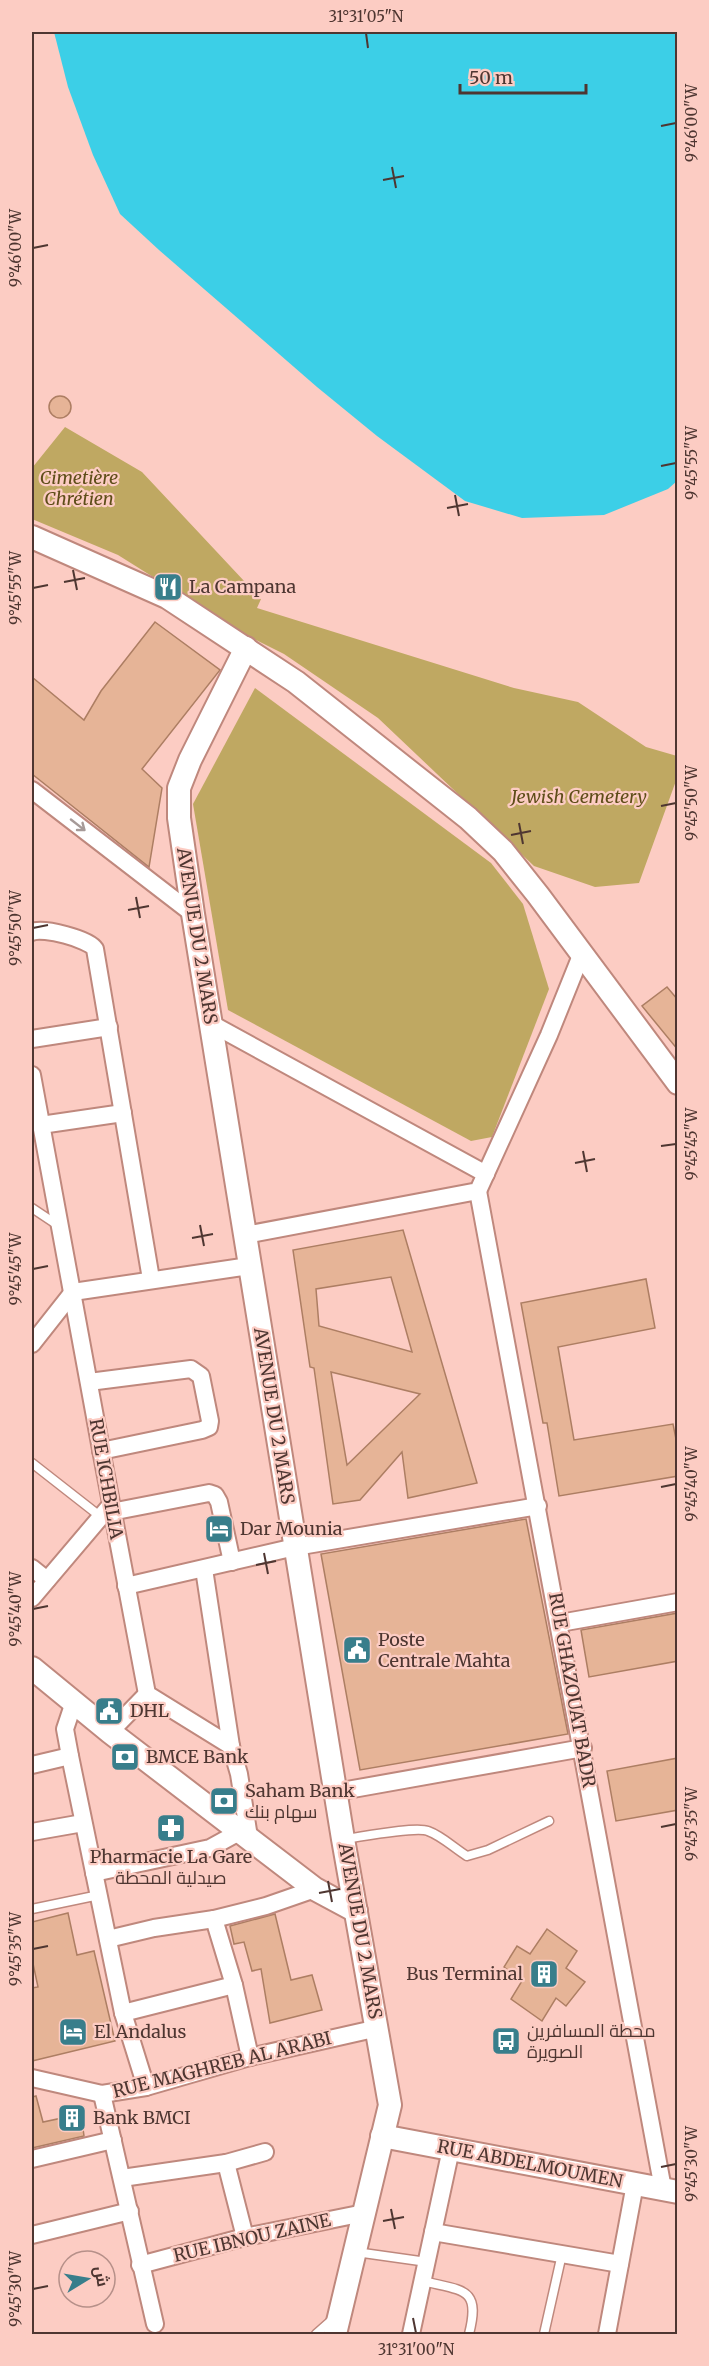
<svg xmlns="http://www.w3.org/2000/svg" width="709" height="2366" font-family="Merriweather,Cairo,serif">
<rect width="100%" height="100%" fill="#fcccc3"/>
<!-- green -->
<g fill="#bfa862">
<path d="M65 427 142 472 261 599 257 608 514 688 578 702 646 747 677 756V778L639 883 595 887 534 866 378 718 284 654 244 634 118 555 32 519V468Z"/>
<path d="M255 688 491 863 523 904 549 989 492 1137 471 1141 228 1010 193 804Z"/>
</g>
<!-- water -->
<path fill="#3ccfe7" d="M54 32H677V481L668 489 604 515 522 518 465 501 377 436 317 387 159 250 120 214 93 155 68 87Z"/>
<!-- building -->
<g fill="#e6b497" stroke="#ad7e63" stroke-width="1.5" fill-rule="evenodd">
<circle cx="60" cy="407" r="11"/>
<path d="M155 622 220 670 142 769 162 788 149 867 32 774V677L84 720 101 691Z"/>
<path d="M667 987 678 1000V1050L642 1006Z"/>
<path d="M403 1230 477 1483 408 1498 402 1452 360 1500 333 1504 314 1368 310 1367 293 1250ZM391 1277 412 1352 319 1326 316 1289ZM331 1372 420 1394 347 1465Z"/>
<path d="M646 1279 655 1328 558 1347 574 1440 673 1424 678 1449V1476L559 1496 547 1423H543L521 1303Z"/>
<path d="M526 1519 568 1734 360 1770 321 1554Z"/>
<path d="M678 1613V1661L589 1677 581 1630Z"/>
<path d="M678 1758V1810L616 1821 607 1771Z"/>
<path d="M68 1913 77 1955 94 1951 115 2041 32 2061V1988L38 1987 32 1959V1922Z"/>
<path d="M275 1914 291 1980 312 1975 322 2010 270 2023 261 1969 252 1971 244 1942 234 1944 230 1926Z"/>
<path d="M547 1929 577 1951 566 1968 585 1982 566 2006 556 1998 542 2021 511 1999 522 1981 504 1967 517 1946 530 1954Z"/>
<path d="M36 2096 43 2122 81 2114 84 2136 32 2148V2097Z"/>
</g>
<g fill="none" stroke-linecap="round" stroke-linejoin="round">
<!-- lane casing -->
<g stroke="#bf887d" stroke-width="11">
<g id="lane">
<path d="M32 1208 59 1226"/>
<path d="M32 1463 101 1517"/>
<path d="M344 1839C360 1837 416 1826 428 1831 442 1836 454 1848 467 1856L488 1850 549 1821"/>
<path d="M32 1909 99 1895"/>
<path d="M356 2252 427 2262"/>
<path d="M423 2281C463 2291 481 2287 469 2334"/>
<path d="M316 2334 333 2319"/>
<path d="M544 2334 562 2254"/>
</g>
</g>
<!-- street casing -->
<g stroke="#bf887d" stroke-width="20">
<g id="street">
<path d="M32 790 193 914"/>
<path d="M32 932C43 927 89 939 95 949L151 1279"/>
<path d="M210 1023 486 1174"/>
<path d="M32 1039 109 1027"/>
<path d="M32 1075C71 1281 107 1488 147 1694L231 1746 239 1774 249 1837"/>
<path d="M41 1125 123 1113"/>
<path d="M478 1191 663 2189"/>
<path d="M245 1235 478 1191 549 1035 582 953"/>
<path d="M32 1344 73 1292 249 1266"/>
<path d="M89 1382 191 1369 201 1376 210 1421 209 1427 202 1430 101 1451"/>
<path d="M111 1512 209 1493 215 1495 219 1502 232 1562"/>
<path d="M32 1568 47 1580"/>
<path d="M204 1569 231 1746"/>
<path d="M126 1586 295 1547 538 1506"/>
<path d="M32 1598 110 1506"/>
<path d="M560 1623 678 1602"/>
<path d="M74 1702 65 1729 70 1756 123 2013 146 2087"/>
<path d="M110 1732 147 1694"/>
<path d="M32 1765 70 1756"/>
<path d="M336 1792 583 1748"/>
<path d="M32 1832 83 1823"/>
<path d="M94 1873 210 1848 241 1831"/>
<path d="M214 1919 234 1985 250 2057"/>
<path d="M108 1939 154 1928 214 1919 266 1906 315 1889"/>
<path d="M123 2013 234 1985"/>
<path d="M32 2078 102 2094 146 2087 250 2057 378 2028"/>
<path d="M102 2094 155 2324"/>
<path d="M32 2159 113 2140"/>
<path d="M226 2163 245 2237"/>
<path d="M122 2178 226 2163 265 2152"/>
<path d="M433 2232 620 2264"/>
<path d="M32 2235 130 2211"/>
<path d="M140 2265 245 2237 364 2213"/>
<path d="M411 2334 451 2149"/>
<path d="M607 2334 635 2184"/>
</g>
</g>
<!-- secondary casing -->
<g stroke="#bf887d" stroke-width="26">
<g id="secondary">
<path d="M32 537 167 597 296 682 468 818 503 851 538 895 678 1083"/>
<path d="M246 648 190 760 179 788V818L193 914 343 1839 390 2105 335 2334"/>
<path d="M32 1668 110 1732 315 1889 356 1911"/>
<path d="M382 2136 678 2192"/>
</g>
</g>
<!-- lane -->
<use href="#lane" stroke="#fff" stroke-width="8"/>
<!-- street -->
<use href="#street" stroke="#fff" stroke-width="16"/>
<!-- secondary -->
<use href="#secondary" stroke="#fff" stroke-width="22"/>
</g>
<!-- one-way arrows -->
<defs><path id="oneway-shaft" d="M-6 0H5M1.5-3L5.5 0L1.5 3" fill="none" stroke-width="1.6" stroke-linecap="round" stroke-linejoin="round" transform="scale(1.5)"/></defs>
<use stroke="#a69a98" href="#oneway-shaft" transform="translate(78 825) rotate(38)"/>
<!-- ticks -->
<path fill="none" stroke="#4e3631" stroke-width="2" d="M366 33 368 48M661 126 676 123M392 167 396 188M383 180 404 176M33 248 48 245M661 466 676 463M455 495 459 516M447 508 468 504M73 570 77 590M64 582 85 578M33 588 48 585M661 806 676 803M519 823 523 844M511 835 531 831M136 897 140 918M128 910 149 906M33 928 48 925M661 1146 676 1144M583 1151 587 1172M575 1163 595 1159M200 1225 204 1246M192 1238 213 1234M33 1269 48 1266M661 1487 676 1484M264 1553 268 1574M256 1565 276 1561M33 1609 48 1606M661 1827 676 1824M328 1881 332 1902M319 1893 340 1889M33 1949 48 1946M661 2167 676 2164M391 2209 395 2229M383 2221 404 2217M33 2289 48 2286M413 2318 416 2333"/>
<!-- icons -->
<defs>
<g id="restaurant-square" transform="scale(1.5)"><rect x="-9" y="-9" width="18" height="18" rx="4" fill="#387e8b" stroke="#fcccc3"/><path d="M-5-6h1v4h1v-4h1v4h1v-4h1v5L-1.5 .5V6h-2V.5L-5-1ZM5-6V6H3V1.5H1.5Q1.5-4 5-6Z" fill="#fff"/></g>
<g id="hotel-square" transform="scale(1.5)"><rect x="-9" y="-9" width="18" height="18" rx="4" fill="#387e8b" stroke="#fcccc3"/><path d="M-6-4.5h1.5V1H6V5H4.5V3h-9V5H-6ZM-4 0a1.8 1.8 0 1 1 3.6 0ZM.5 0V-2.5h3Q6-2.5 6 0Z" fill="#fff"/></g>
<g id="civic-square" transform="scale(1.5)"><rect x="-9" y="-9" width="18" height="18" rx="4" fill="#387e8b" stroke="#fcccc3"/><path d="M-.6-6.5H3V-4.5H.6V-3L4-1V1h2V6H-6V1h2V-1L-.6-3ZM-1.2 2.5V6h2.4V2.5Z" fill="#fff"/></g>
<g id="bank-square" transform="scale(1.5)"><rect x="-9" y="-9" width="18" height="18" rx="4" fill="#387e8b" stroke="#fcccc3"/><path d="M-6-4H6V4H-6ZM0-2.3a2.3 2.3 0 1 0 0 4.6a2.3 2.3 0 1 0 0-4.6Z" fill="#fff"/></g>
<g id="pharmacy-square" transform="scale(1.5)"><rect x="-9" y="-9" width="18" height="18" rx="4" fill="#387e8b" stroke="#fcccc3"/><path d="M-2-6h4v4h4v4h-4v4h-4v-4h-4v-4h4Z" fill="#fff"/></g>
<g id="building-square" transform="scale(1.5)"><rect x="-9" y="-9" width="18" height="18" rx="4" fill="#387e8b" stroke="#fcccc3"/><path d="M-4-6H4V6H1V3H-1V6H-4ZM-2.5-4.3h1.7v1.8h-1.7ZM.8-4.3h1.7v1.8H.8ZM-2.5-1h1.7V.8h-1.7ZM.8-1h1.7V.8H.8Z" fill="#fff"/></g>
<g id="bus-square" transform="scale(1.5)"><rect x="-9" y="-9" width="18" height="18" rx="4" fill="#387e8b" stroke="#fcccc3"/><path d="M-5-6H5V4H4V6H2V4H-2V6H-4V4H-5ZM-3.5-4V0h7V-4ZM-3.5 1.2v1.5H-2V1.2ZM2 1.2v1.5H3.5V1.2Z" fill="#fff"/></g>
</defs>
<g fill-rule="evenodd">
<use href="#restaurant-square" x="168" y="587"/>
<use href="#hotel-square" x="219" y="1529"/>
<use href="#civic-square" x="357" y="1650"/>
<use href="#civic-square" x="109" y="1711"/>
<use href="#bank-square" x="125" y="1757"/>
<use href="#bank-square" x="224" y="1801"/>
<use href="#pharmacy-square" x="171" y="1828"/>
<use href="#building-square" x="544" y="1974"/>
<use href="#hotel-square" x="73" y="2032"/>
<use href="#bus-square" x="506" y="2041"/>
<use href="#building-square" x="72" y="2118"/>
</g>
<g text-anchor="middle" stroke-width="4.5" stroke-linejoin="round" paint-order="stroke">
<!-- park labels -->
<g font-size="18" font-style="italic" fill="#5e4d18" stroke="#fcccc3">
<text x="79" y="484">Cimetière<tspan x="79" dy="21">Chrétien</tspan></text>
<text x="579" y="803">Jewish Cemetery</text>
</g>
<!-- poi labels -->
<g font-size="18" fill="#4e3631" stroke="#fcccc3" text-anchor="start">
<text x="189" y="593">La Campana</text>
<text x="240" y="1535">Dar Mounia</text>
<text x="378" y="1646">Poste<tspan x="378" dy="21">Centrale Mahta</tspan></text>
<text x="130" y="1717">DHL</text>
<text x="146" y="1763">BMCE Bank</text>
<text x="245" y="1797">Saham Bank<tspan x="245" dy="21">سهام بنك</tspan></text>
<text x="171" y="1863" text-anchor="middle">Pharmacie La Gare<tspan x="171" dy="21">صيدلية المحطة</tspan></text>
<text x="523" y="1980" text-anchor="end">Bus Terminal</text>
<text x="527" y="2037">محطة المسافرين<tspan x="527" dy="21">الصويرة</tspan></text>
<text x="94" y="2038">El Andalus</text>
<text x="93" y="2124">Bank BMCI</text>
</g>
<!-- street labels -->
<g font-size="18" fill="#4e3631" stroke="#fcccc3">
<text transform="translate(197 936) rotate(81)" y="6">AVENUE DU 2 MARS</text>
<text transform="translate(274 1416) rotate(81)" y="6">AVENUE DU 2 MARS</text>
<text transform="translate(106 1479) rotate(80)" y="6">RUE ICHBILIA</text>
<text transform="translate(572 1690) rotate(80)" y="6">RUE GHAZOUAT BADR</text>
<text transform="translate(360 1931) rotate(80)" y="6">AVENUE DU 2 MARS</text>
<text transform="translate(222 2065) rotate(-14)" y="6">RUE MAGHREB AL ARABI</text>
<text transform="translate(530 2164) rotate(11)" y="6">RUE ABDELMOUMEN</text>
<text transform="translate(252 2238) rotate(-13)" y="6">RUE IBNOU ZAINE</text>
</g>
</g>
<!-- border -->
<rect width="709" height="2366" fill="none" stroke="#fcccc3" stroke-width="66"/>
<!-- north arrow -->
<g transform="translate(87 2279) rotate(79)"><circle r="28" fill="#fcccc3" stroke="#b69089" stroke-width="1.5"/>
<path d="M0-4.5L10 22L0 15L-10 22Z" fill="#387e8b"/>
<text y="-9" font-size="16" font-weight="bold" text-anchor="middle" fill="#4e3631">ش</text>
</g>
<!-- scale -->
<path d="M460 84v9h126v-9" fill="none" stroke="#4e3631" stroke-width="3"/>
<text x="469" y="84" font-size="18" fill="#4e3631" stroke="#fcccc3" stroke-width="4.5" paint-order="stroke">50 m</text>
<rect x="33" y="33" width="643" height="2300" fill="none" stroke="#4e3631" stroke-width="2"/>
<g font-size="15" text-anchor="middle" fill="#4e3631">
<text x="366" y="22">31°31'05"N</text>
<text transform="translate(692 123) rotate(-90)" y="5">9°46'00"W</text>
<text transform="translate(16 248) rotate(-90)" y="5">9°46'00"W</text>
<text transform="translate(692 463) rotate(-90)" y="5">9°45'55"W</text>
<text transform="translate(16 588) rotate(-90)" y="5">9°45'55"W</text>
<text transform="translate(692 803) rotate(-90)" y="5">9°45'50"W</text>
<text transform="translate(16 928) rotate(-90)" y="5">9°45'50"W</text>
<text transform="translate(692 1144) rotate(-90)" y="5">9°45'45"W</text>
<text transform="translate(16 1269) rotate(-90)" y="5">9°45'45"W</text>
<text transform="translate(692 1484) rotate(-90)" y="5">9°45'40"W</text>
<text transform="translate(16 1609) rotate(-90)" y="5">9°45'40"W</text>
<text transform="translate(692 1824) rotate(-90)" y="5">9°45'35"W</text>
<text transform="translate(16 1949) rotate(-90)" y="5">9°45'35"W</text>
<text transform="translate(692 2164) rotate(-90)" y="5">9°45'30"W</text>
<text transform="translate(16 2289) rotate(-90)" y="5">9°45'30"W</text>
<text x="416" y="2355">31°31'00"N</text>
</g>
</svg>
